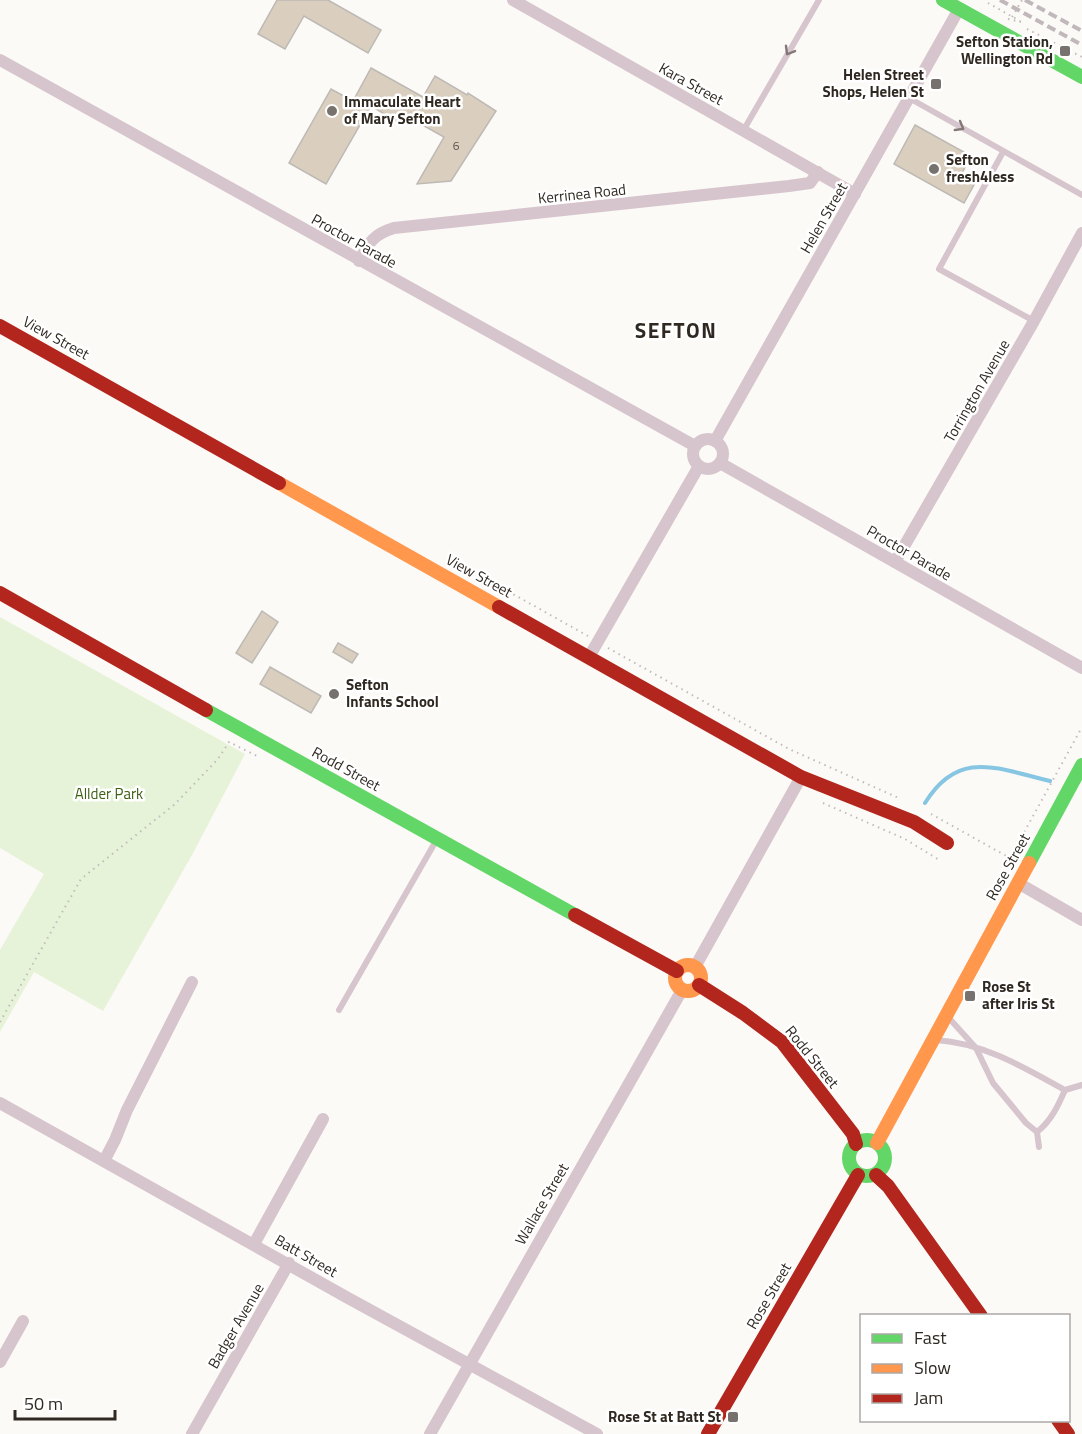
<svg xmlns="http://www.w3.org/2000/svg" width="1082" height="1434" font-family="'Titillium Web',sans-serif">
<rect width="100%" height="100%" fill="#fcfaf7"/>
<!-- green -->
<path fill="#e6f3d8" d="M0 617 245 754 192 855 103 1011 34 972 0 1032V950L44 874 0 848Z"/>
<g fill="none" stroke-linecap="round" stroke-linejoin="round">
<!-- stream -->
<path stroke="#86c6e3" stroke-width="4" d="M925 803C959 748 998 769 1050 781"/>
</g>
<!-- building -->
<g fill="#dacebf" stroke="#bdb9b4" stroke-width="1.5">
<path d="M277 0H328L381 30 368 53 304 16 285 49 258 34Z"/>
<path d="M371 68 423 97 435 76 467 95 468 93 496 111 451 181 417 184 444 137 403 114 398 122 371 106 326 184 289 163 331 89 353 101Z"/>
<path d="M915 125 971 156 961 175 975 183 964 203 894 164Z"/>
<path d="M262 611 278 622 252 663 236 653Z"/>
<path d="M338 643 358 654 352 663 333 652Z"/>
<path d="M270 667 321 696 311 713 260 684Z"/>
</g>
<g fill="none" stroke-linecap="round" stroke-linejoin="round">
<!-- path -->
<g stroke="#c4b9bd" stroke-width="2" stroke-dasharray="1.5 4.5" stroke-linecap="butt">
<path d="M988 3 1020 21"/>
<path d="M1008 19 1021 22"/>
<path d="M1027 29 1082 57"/>
<path d="M461 565 588 636"/>
<path d="M608 648 789 749 901 799"/>
<path d="M823 803 905 839 941 861"/>
<path d="M931 814 1010 858 1082 727"/>
<path d="M0 1022 81 879 175 804 218 759 229 742 257 756"/>
</g>
<!-- lane -->
<g stroke="#d7c5cd" stroke-width="6">
<path d="M909 98 1082 195"/>
<path d="M743 131 819 0"/>
<path d="M1003 152 939 269 1034 321"/>
<path d="M339 1010 437 839"/>
<path d="M948 1017 976 1048 993 1083 1026 1123 1037 1132"/>
<path d="M936 1040C984 1043 1025 1068 1065 1090L1082 1085"/>
<path d="M1039 1147 1037 1132C1051 1121 1058 1106 1065 1090"/>
</g>
<!-- street -->
<g stroke="#d7c5cd" stroke-width="12">
<path d="M513 0 855 194"/>
<path d="M0 60 695 446"/>
<path d="M359 261C369 242 374 234 394 228L789 186 810 183 818 172"/>
<circle cx="708" cy="454" r="15"/>
<path d="M715 441 959 9"/>
<path d="M720 463 1082 668"/>
<path d="M895 562 1034 321 1082 233"/>
<path d="M589 657 699 466"/>
<path d="M1018 883 1082 920"/>
<path d="M695 967 801 777"/>
<path d="M0 1103 348 1298 597 1434"/>
<path d="M104 1161 115 1140 127 1110 192 982"/>
<path d="M254 1244 323 1119"/>
<path d="M0 1362 23 1321"/>
<path d="M192 1434 289 1263"/>
<path d="M430 1434 682 990"/>
</g>
<!-- fast -->
<g stroke="#63d668" stroke-width="14">
<path d="M943 0 1082 77"/>
<path d="M206 710 575 915"/>
<path d="M1029 863 1082 765"/>
<circle cx="867" cy="1158" r="18"/>
</g>
<!-- slow -->
<g stroke="#ff974d" stroke-width="14">
<path d="M279 483 499 607"/>
<circle cx="688" cy="978" r="13"/>
<path d="M877 1143 1029 863"/>
</g>
<!-- jam -->
<g stroke="#b3261e" stroke-width="14">
<path d="M0 326 279 483"/>
<path d="M0 593 206 710"/>
<path d="M499 607 801 777 914 822 947 843"/>
<path d="M575 915 677 971"/>
<path d="M699 985 743 1013 782 1042 853 1134 856 1144"/>
<path d="M876 1175 888 1186 981 1316"/>
<path d="M1058 1420 1068 1434"/>
<path d="M708 1434 858 1175"/>
</g>
<!-- rail -->
<g stroke="#c0b8bb" stroke-width="4" stroke-dasharray="9 4.5" stroke-linecap="butt">
<path d="M1000 0 1082 45"/>
<path d="M1025 0 1082 31"/>
</g>
<!-- path-bridge -->
<path stroke="#c4b9bd" stroke-width="2" stroke-dasharray="1.5 4.5" stroke-linecap="butt" d="M1012 17 1022 0"/>
</g>
<!-- one-way arrows -->
<defs><path id="oneway-chevron" d="M-2-3.5L2.5 0L-2 3.5" fill="none" stroke-width="1.6" stroke-linecap="round" stroke-linejoin="round" transform="scale(1.5)"/></defs>
<g stroke="#847778">
<use href="#oneway-chevron" transform="translate(789 51) rotate(120)"/>
<use href="#oneway-chevron" transform="translate(960 127) rotate(30)"/>
</g>
<!-- markers -->
<g fill="#77726d" stroke="#fff" stroke-width="2">
<rect x="1059" y="45" width="12" height="12" rx="3"/>
<rect x="930" y="78" width="12" height="12" rx="3"/>
<circle cx="332" cy="111" r="6"/>
<circle cx="934" cy="169" r="6"/>
<circle cx="334" cy="694" r="6"/>
<rect x="964" y="990" width="12" height="12" rx="3"/>
<rect x="727" y="1411" width="12" height="12" rx="3"/>
</g>
<g text-anchor="middle" stroke-width="5" stroke-linejoin="round" paint-order="stroke">
<!-- number labels -->
<g font-size="12" fill="#5a5249">
<text x="456" y="150">6</text>
</g>
<!-- poi labels -->
<g font-size="15" font-weight="bold" fill="#302922" stroke="#fff" text-anchor="start">
<text x="1053" y="47" text-anchor="end">Sefton Station,<tspan x="1053" dy="17">Wellington Rd</tspan></text>
<text x="924" y="80" text-anchor="end">Helen Street<tspan x="924" dy="17">Shops, Helen St</tspan></text>
<text x="344" y="107">Immaculate Heart<tspan x="344" dy="17">of Mary Sefton</tspan></text>
<text x="946" y="165">Sefton<tspan x="946" dy="17">fresh4less</tspan></text>
<text x="346" y="690">Sefton<tspan x="346" dy="17">Infants School</tspan></text>
<text x="982" y="992">Rose St<tspan x="982" dy="17">after Iris St</tspan></text>
<text x="721" y="1422" text-anchor="end">Rose St at Batt St</text>
</g>
<!-- street labels -->
<g font-size="15" fill="#302922" stroke="#fff">
<text transform="translate(691 84) rotate(29)" y="5">Kara Street</text>
<text transform="translate(582 194) rotate(-6)" y="5">Kerrinea Road</text>
<text transform="translate(824 218) rotate(-60)" y="5">Helen Street</text>
<text transform="translate(354 241) rotate(29)" y="5">Proctor Parade</text>
<text transform="translate(56 338) rotate(29)" y="5">View Street</text>
<text transform="translate(977 391) rotate(-60)" y="5">Torrington Avenue</text>
<text transform="translate(909 553) rotate(30)" y="5">Proctor Parade</text>
<text transform="translate(479 576) rotate(29)" y="5">View Street</text>
<text transform="translate(346 769) rotate(29)" y="5">Rodd Street</text>
<text transform="translate(1008 867) rotate(-61)" y="5">Rose Street</text>
<text transform="translate(812 1057) rotate(51)" y="5">Rodd Street</text>
<text transform="translate(542 1204) rotate(-60)" y="5">Wallace Street</text>
<text transform="translate(306 1256) rotate(30)" y="5">Batt Street</text>
<text transform="translate(769 1296) rotate(-60)" y="5">Rose Street</text>
<text transform="translate(236 1326) rotate(-60)" y="5">Badger Avenue</text>
</g>
<!-- park labels -->
<g font-size="15" fill="#3c5f12" stroke="#fff">
<text x="109" y="799">Allder Park</text>
</g>
<!-- district labels -->
<g font-size="21" font-weight="bold" letter-spacing="1.5" fill="#302922" stroke="#fff">
<text x="676" y="338">SEFTON</text>
</g>
</g>
<!-- legend -->
<rect x="860" y="1314" width="210" height="108" fill="#ffffff" stroke="#aca9a7" stroke-width="1.5"/>
<rect x="872" y="1334" width="30" height="9" fill="#63d668" stroke="#aca9a7" stroke-width="1.5"/>
<text x="914" y="1344" font-size="18" fill="#302922">Fast</text>
<rect x="872" y="1364" width="30" height="9" fill="#ff974d" stroke="#aca9a7" stroke-width="1.5"/>
<text x="914" y="1374" font-size="18" fill="#302922">Slow</text>
<rect x="872" y="1394" width="30" height="9" fill="#b3261e" stroke="#aca9a7" stroke-width="1.5"/>
<text x="914" y="1404" font-size="18" fill="#302922">Jam</text>
<!-- scale -->
<path d="M15 1410v9h100v-9" fill="none" stroke="#302922" stroke-width="3"/>
<text x="24" y="1410" font-size="18" fill="#302922" stroke="#ffffff" stroke-width="4.5" paint-order="stroke">50 m</text>
</svg>
